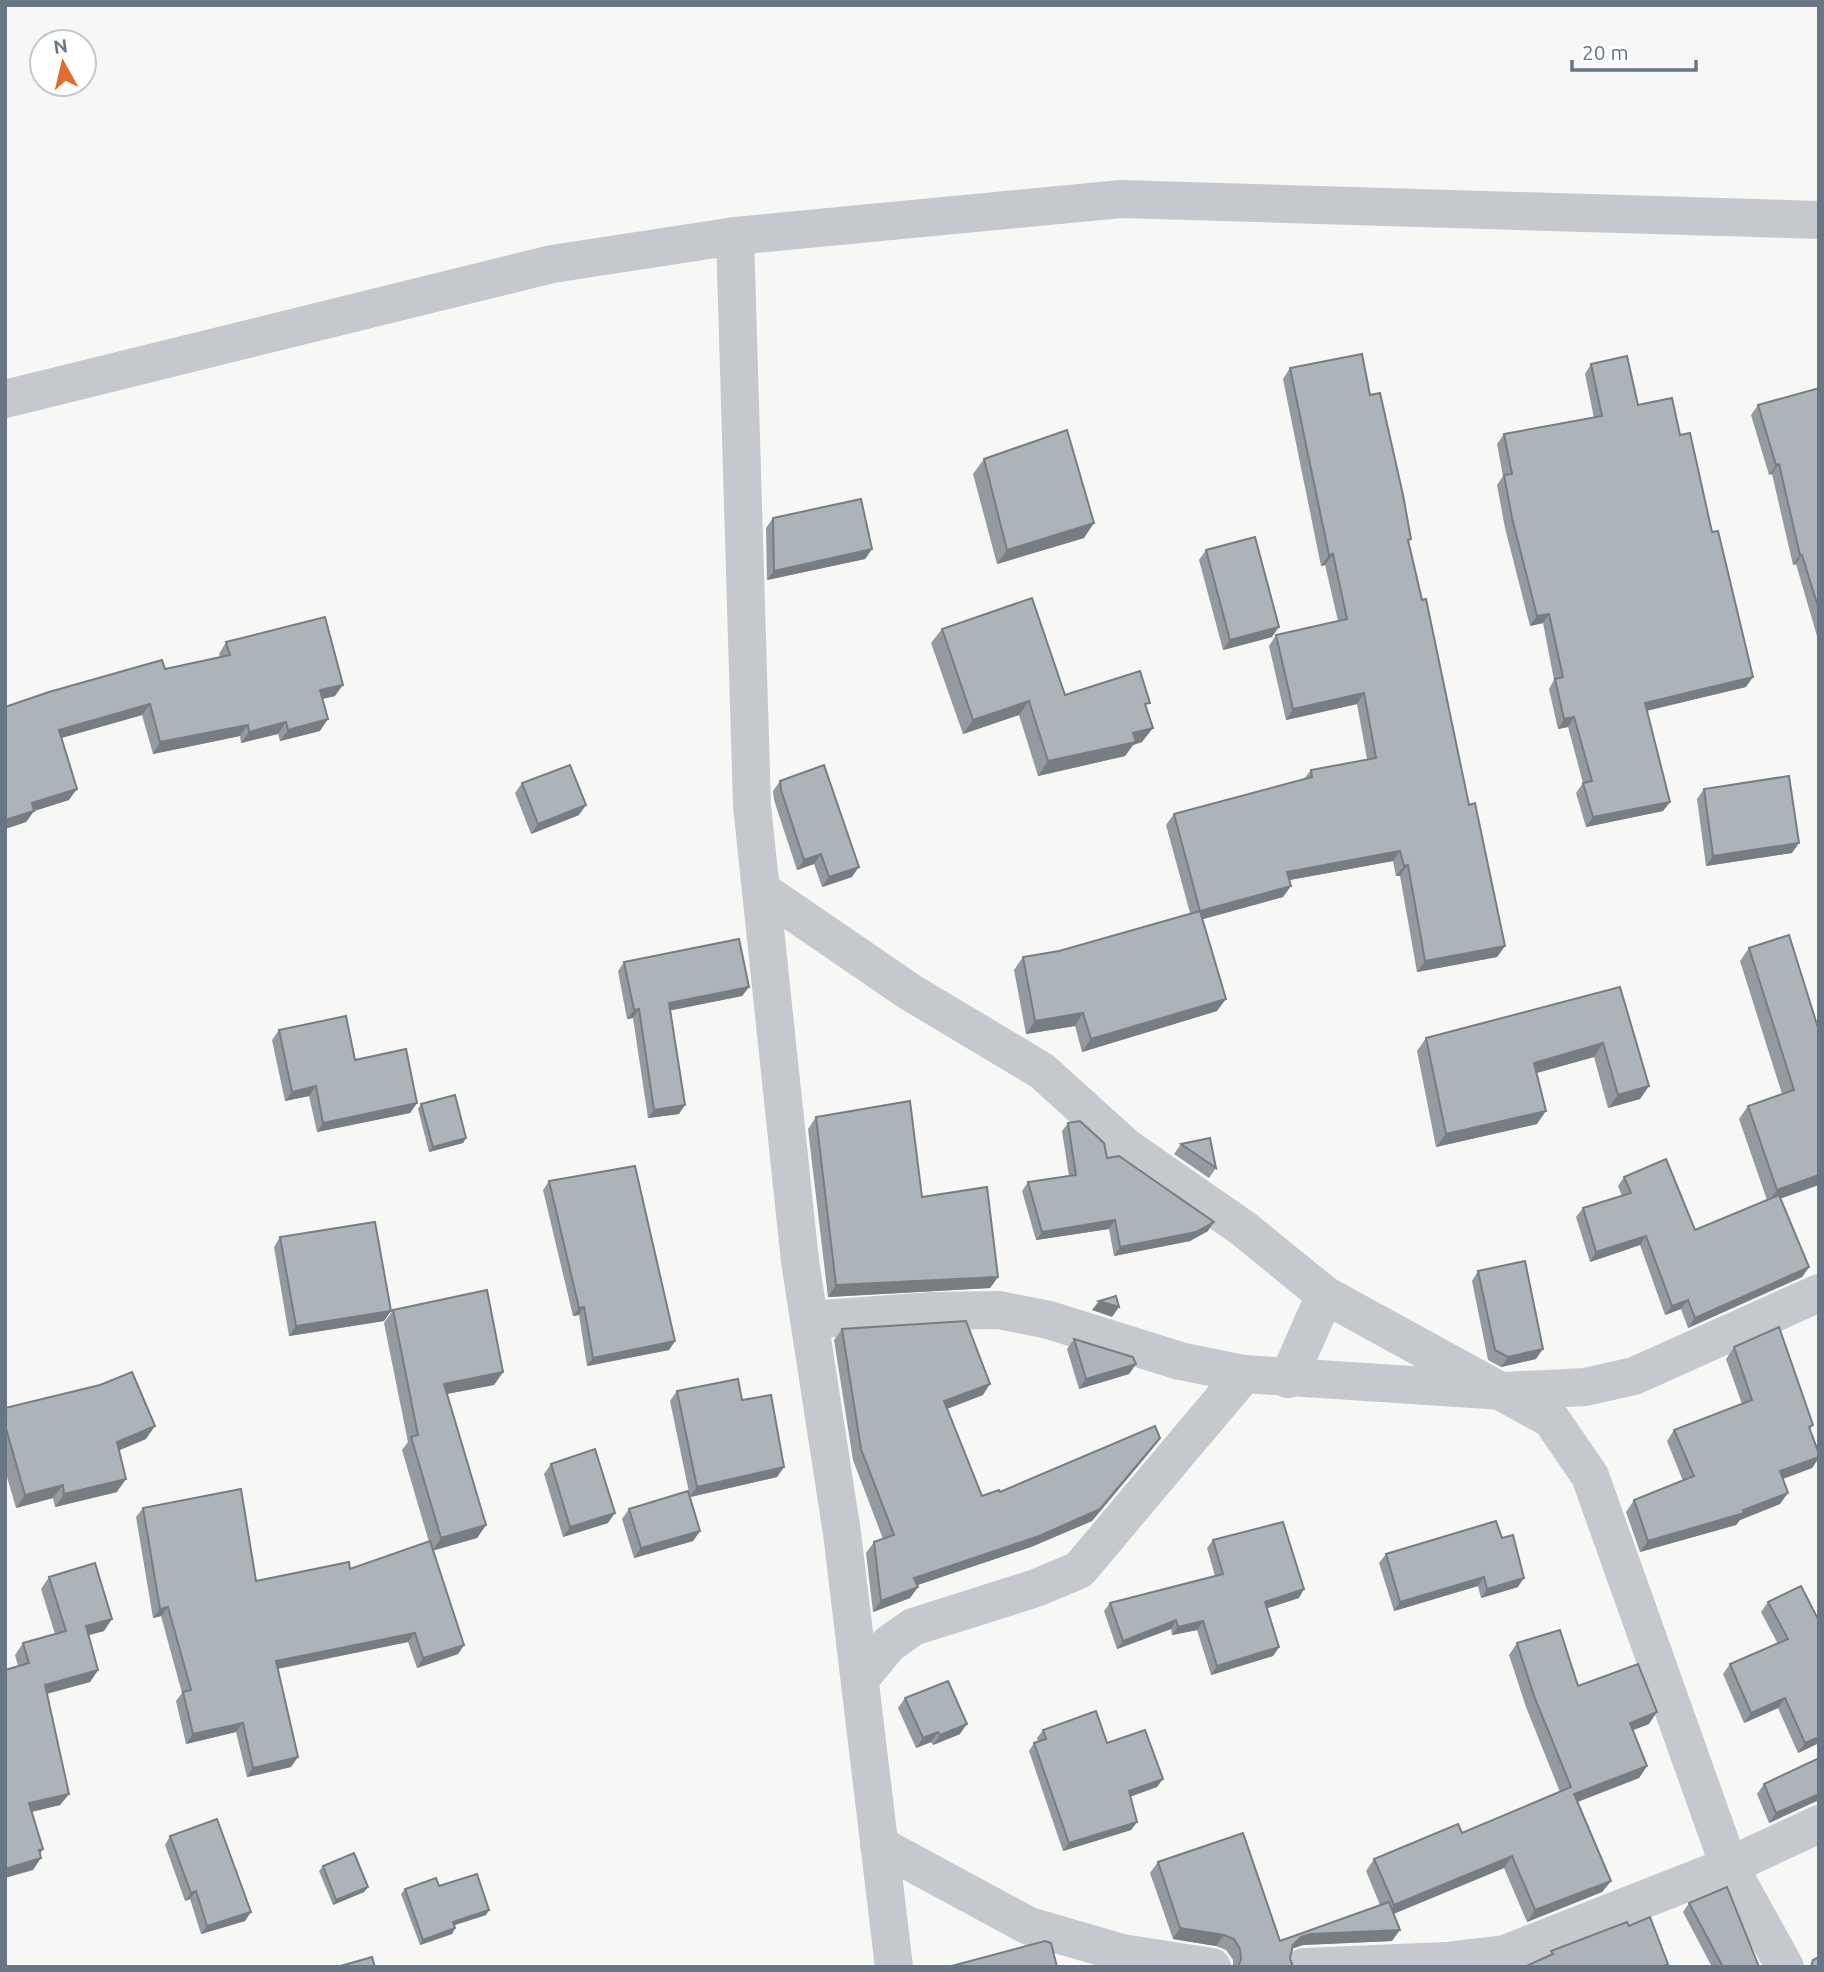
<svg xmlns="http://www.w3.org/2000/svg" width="1824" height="1972" font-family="Ubuntu,sans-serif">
<rect width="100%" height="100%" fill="#f7f8f5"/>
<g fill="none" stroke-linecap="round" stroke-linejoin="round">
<!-- minor -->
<g stroke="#c5c8cc" stroke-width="38">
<path d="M735 236 752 806 800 1261 842 1533 894 1967"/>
<path d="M5 399 552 264 735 236 1121 199 1819 220"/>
<path d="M761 890 910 992 1042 1071 1126 1147 1244 1229 1325 1295 1551 1419 1590 1476 1729 1866 1785 1967"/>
<path d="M809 1320 932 1311 999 1310 1049 1320 1180 1361 1244 1374 1503 1391 1585 1387 1634 1376 1819 1293"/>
<path d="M1288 1379 1325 1295"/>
<path d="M860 1679 889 1644 913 1627 1036 1588 1079 1570 1244 1374"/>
<path d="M879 1845 1029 1926 1122 1953 1212 1967"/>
<path d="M1304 1967 1446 1961 1505 1954 1729 1866 1819 1824"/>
</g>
</g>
<!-- wall -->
<g fill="#949a9f">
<path d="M1591 364 1638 405 1680 435 1746 687 1647 710 1670 802 1663 811 1586 827 1576 793 1583 783 1568 727 1558 729 1549 689 1554 680 1543 623 1530 626 1505 528 1497 485 1503 476 1497 444 1504 434 1594 418 1585 374Z"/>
<path d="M1290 368 1370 395 1409 542 1469 805 1505 946 1497 957 1417 972 1400 876H1396L1393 861 1289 880 1283 897 1202 919 1217 1011 1082 1052 1075 1026 1026 1034 1014 970 1023 957 1059 951 1190 913 1166 825 1174 814 1304 779 1311 770 1367 759 1357 704 1286 720 1269 646 1276 635 1338 621 1325 565 1321 566 1283 379Z"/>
<path d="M1819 388V643L1796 564 1793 565 1772 474 1769 475 1751 415 1758 405Z"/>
<path d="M984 459 1084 538 997 564 973 474Z"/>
<path d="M773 518 872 549 865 559 767 580 766 528Z"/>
<path d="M1206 550 1272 637 1223 650 1199 560Z"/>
<path d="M942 629 1065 695 1146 708 1142 742 1133 745 1125 756 1038 776 1019 715 963 734 931 643Z"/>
<path d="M226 642 335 696 322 699 320 731 280 741 278 734 241 743 240 736 153 754 142 715 61 738 69 800 34 811 26 822 5 829V707L165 669 220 658 219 654Z"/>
<path d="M780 781 852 877 822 887 814 864 797 870 774 800 773 791Z"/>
<path d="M522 783 579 815 531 834 515 793Z"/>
<path d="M1704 789 1792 853 1706 866 1697 799Z"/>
<path d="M1749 948 1819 1031 1781 1198 1809 1267 1802 1277 1688 1328 1681 1309 1665 1315 1640 1245 1590 1262 1576 1217 1583 1208 1622 1196 1618 1186 1624 1177 1695 1230 1767 1200 1739 1119 1748 1106 1782 1094 1740 961Z"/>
<path d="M624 962 749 987 742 996 670 1010 679 1114 648 1118 633 1018 627 1019 618 971Z"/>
<path d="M1620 987 1649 1086 1640 1099 1608 1108 1594 1057 1537 1073V1124L1436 1147 1417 1051 1426 1038Z"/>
<path d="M279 1030 355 1060 417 1103 410 1113 317 1132 309 1096 285 1101 272 1040Z"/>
<path d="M421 1104 466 1138 463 1143 429 1152 418 1109Z"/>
<path d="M816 1117 922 1197 998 1277 990 1288 828 1297 808 1129Z"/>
<path d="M1068 1123 1107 1158 1208 1231 1190 1241 1114 1256 1109 1229 1036 1240 1022 1191 1028 1182 1069 1176 1062 1131Z"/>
<path d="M1181 1144 1216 1168 1209 1178 1174 1154Z"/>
<path d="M549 1181 675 1341 669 1350 587 1366 579 1315 573 1316 543 1190Z"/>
<path d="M280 1237 391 1311 384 1321 289 1336 274 1247Z"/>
<path d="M1478 1271 1536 1359 1501 1367 1488 1360 1472 1281Z"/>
<path d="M393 1310 503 1372 494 1385 447 1394 486 1525 477 1538 433 1550 464 1645 458 1654 417 1668 408 1642 278 1669 291 1767 247 1777 236 1732 186 1744 176 1701 182 1693 161 1616 153 1618 136 1517 143 1508 256 1581 350 1569 429 1542 402 1450 408 1442 384 1323Z"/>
<path d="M842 1329 983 1395 947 1409 982 1496 1000 1492 1152 1449 1092 1521 1031 1547 917 1585 918 1587 910 1598 873 1612 866 1553 874 1542 883 1539 853 1460 834 1340Z"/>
<path d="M1074 1339 1136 1364 1129 1374 1079 1389 1067 1349Z"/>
<path d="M1734 1347 1813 1425 1810 1429 1819 1454V1458L1812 1468 1782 1479 1780 1504 1740 1520 1736 1525 1640 1552 1626 1512 1634 1500 1683 1481 1667 1441 1674 1430 1742 1404 1726 1359Z"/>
<path d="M677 1391 742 1400 784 1467 777 1477 690 1497 670 1401Z"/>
<path d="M5 1408 146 1439 119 1450 117 1492 55 1507 53 1498 16 1508 5 1470Z"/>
<path d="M551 1464 608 1523 563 1537 544 1474Z"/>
<path d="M629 1509 700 1531 693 1541 634 1558 622 1519Z"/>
<path d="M1496 1521 1518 1587 1481 1598 1478 1586 1394 1611 1379 1563 1386 1554Z"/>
<path d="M1213 1540 1299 1598 1267 1608 1279 1647 1273 1656 1211 1675 1197 1630 1172 1635 1171 1629 1117 1649 1104 1611 1110 1603 1215 1576 1207 1548Z"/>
<path d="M49 1577 104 1631 88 1635 98 1670 90 1682 47 1694 69 1794 60 1805 32 1812 40 1854 33 1870 18 1666 15 1655 23 1643 55 1634 41 1589Z"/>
<path d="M1768 1602 1819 1621V1743L1798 1753 1778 1708 1744 1723 1723 1674 1730 1664 1778 1644 1761 1612Z"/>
<path d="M1517 1643 1578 1686 1649 1724 1632 1730 1647 1766 1639 1778 1578 1802 1611 1881 1602 1892 1527 1922 1504 1868 1393 1914 1392 1941 1303 1945 1292 1949 1290 1958 1293 1967H1233V1960L1226 1950 1216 1946 1173 1939 1150 1873 1158 1862 1280 1941 1380 1905 1366 1871 1374 1859 1462 1833 1560 1792 1526 1707 1509 1655Z"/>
<path d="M905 1698 960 1734 933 1745 931 1742 916 1748 898 1708Z"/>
<path d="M1043 1730 1107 1743 1157 1787 1130 1797 1137 1822 1131 1830 1063 1851 1029 1751 1034 1743 1038 1741 1037 1738Z"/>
<path d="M1819 1758V1800L1769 1823 1757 1794 1764 1784Z"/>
<path d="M170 1836 245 1921 201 1934 190 1899 185 1901 165 1845Z"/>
<path d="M323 1866 368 1887 364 1892 333 1905 319 1871Z"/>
<path d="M439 1886 489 1910 486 1915 454 1925 455 1928 452 1934 420 1945 401 1894 405 1889Z"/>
<path d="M1689 1903 1759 1967H1712L1683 1912Z"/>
</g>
<!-- shaded-wall -->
<g fill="#787d82">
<path d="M1779 464 1772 474 1769 475 1776 465Z"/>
<path d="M1094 523 1084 538 997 564 1007 550Z"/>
<path d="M872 549 865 559 767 580 774 571Z"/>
<path d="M1333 554 1325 565 1321 566 1329 555Z"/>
<path d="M1800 555H1802L1796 564 1793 565Z"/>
<path d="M1549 614 1543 623 1530 626 1537 616Z"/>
<path d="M1279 627 1272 637 1223 650 1230 640Z"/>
<path d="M1753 677 1746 687 1638 713 1645 703Z"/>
<path d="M343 685 335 696 312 701 320 690Z"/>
<path d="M1364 693 1357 704 1286 720 1293 709Z"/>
<path d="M1029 701 1019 715 963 734 973 720Z"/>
<path d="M150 704 142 715 51 741 59 730Z"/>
<path d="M1574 717 1568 727 1558 729 1564 719Z"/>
<path d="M328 719 320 731 280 741 288 730Z"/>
<path d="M286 722 278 734 241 743 249 732Z"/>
<path d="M248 725 240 736 153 754 160 742Z"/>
<path d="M1153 728 1142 742 1133 745 1125 756 1038 776 1048 761Z"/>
<path d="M77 789 69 800 34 811 26 822 5 829V820L32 803Z"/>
<path d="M1670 802 1663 811 1586 827 1593 817Z"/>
<path d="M586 805 579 815 531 834 538 824Z"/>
<path d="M1799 843 1792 853 1706 866 1713 856Z"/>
<path d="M1400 851 1393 861 1279 882 1287 872Z"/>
<path d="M821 854 814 864 797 870 804 860Z"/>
<path d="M1408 865 1400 876H1396L1404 866Z"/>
<path d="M859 867 852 877 822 887 829 877Z"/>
<path d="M1291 886 1283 897 1193 922 1200 911Z"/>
<path d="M1505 946 1497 957 1417 972 1425 961Z"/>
<path d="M749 987 742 996 663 1012 669 1003Z"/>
<path d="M1226 999 1217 1011 1082 1052 1091 1039Z"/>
<path d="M639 1009 633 1018 627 1019 634 1010Z"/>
<path d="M1083 1013 1075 1026 1026 1034 1035 1021Z"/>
<path d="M1603 1043 1594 1057 1525 1076 1534 1063Z"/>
<path d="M316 1086 309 1096 285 1101 292 1092Z"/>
<path d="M1649 1086 1640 1099 1608 1108 1618 1095Z"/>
<path d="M417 1103 410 1113 317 1132 323 1123Z"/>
<path d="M685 1105 679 1114 648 1118 654 1110Z"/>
<path d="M1546 1111 1537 1124 1436 1147 1446 1134Z"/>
<path d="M466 1138 463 1143 429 1152 433 1147Z"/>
<path d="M1819 1175V1185L1768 1203 1777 1190Z"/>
<path d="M1115 1220 1109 1229 1036 1240 1042 1232Z"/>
<path d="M1214 1222 1208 1231 1190 1241 1114 1256 1120 1247Z"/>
<path d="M1646 1236 1640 1245 1590 1262 1596 1252Z"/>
<path d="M1809 1267 1802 1277 1688 1328 1695 1318Z"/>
<path d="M998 1277 990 1288 828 1297 836 1285Z"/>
<path d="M1688 1300 1681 1309 1665 1315 1672 1306Z"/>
<path d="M1099 1301 1119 1307 1112 1317 1092 1310Z"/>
<path d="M584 1307 579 1315 573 1316 579 1308Z"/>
<path d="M391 1311 384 1321 289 1336 296 1326Z"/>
<path d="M675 1341 669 1350 587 1366 593 1358Z"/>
<path d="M1543 1349 1536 1359 1501 1367 1508 1357Z"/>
<path d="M1136 1364 1129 1374 1079 1389 1086 1379Z"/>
<path d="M503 1372 494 1385 435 1396 444 1384Z"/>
<path d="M990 1384 983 1395 936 1413 944 1401Z"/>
<path d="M155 1426 146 1439 108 1455 117 1442Z"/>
<path d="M1160 1438 1152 1449 1092 1521 1031 1547 906 1589 914 1578Z"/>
<path d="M1819 1457 1812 1468 1772 1483 1780 1471Z"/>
<path d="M784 1467 777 1477 690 1497 697 1487Z"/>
<path d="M126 1479 117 1492 55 1507 64 1494Z"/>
<path d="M63 1485 53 1498 16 1508 25 1495Z"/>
<path d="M1788 1493 1780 1504 1740 1520 1736 1525 1640 1552 1648 1541 1743 1510Z"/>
<path d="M615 1513 608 1523 563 1537 570 1527Z"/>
<path d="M486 1525 477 1538 432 1551 441 1538Z"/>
<path d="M700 1531 693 1541 634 1558 641 1548Z"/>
<path d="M1484 1577 1478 1586 1394 1611 1400 1602Z"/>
<path d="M1524 1578 1518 1587 1481 1598 1487 1589Z"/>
<path d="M918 1587 910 1598 873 1612 881 1601Z"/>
<path d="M1304 1589 1299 1598 1259 1611 1265 1602Z"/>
<path d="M168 1607 161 1616 153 1618 160 1609Z"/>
<path d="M112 1619 104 1631 78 1638 86 1626Z"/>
<path d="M1176 1620 1171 1629 1117 1649 1123 1641Z"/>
<path d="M1203 1621 1197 1630 1172 1635 1178 1627Z"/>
<path d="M415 1633 408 1642 270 1670 276 1661Z"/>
<path d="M464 1645 458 1654 417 1668 423 1658Z"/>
<path d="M1279 1647 1273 1656 1211 1675 1217 1666Z"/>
<path d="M98 1670 90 1682 37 1696 45 1685Z"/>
<path d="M1785 1698 1778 1708 1744 1723 1751 1713Z"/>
<path d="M1657 1712 1649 1724 1621 1735 1630 1723Z"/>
<path d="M243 1723 236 1732 186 1744 193 1734Z"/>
<path d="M967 1724 960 1734 933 1745 940 1735Z"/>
<path d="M938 1732 931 1742 916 1748 923 1738Z"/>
<path d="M1819 1737V1743L1798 1753 1805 1743Z"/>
<path d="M298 1757 291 1767 247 1777 253 1768Z"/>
<path d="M1647 1766 1639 1778 1566 1806 1574 1794Z"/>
<path d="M1163 1779 1157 1787 1123 1799 1129 1791Z"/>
<path d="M69 1794 60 1805 21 1814 29 1803Z"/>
<path d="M1819 1794V1800L1769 1823 1776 1813Z"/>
<path d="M1137 1822 1131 1830 1063 1851 1069 1843Z"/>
<path d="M43 1849 36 1860 41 1858 33 1870 5 1878V1869L39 1850Z"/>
<path d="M1512 1856 1504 1868 1386 1917 1394 1905Z"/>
<path d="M1611 1881 1602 1892 1527 1922 1535 1910Z"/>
<path d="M368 1887 364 1892 333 1905 336 1900Z"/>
<path d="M196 1891 190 1899 185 1901 191 1893Z"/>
<path d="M489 1910 486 1915 449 1927 453 1922Z"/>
<path d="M251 1912 245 1921 201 1934 207 1926Z"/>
<path d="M455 1928 452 1934 420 1945 423 1940Z"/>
<path d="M1180 1928 1224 1935 1216 1946 1173 1939Z"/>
<path d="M1400 1930 1392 1941 1303 1945 1293 1948 1285 1956 1293 1945 1301 1937 1311 1934Z"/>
</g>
<!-- building -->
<g fill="#acb3b9" stroke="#787d82" stroke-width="2">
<path d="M1362 354 1370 395 1380 393 1403 495 1411 539 1408 540 1422 600 1426 599 1469 805 1475 803 1505 946 1425 961 1408 865 1404 866 1400 851 1287 872 1291 886 1200 911 1174 814 1312 777 1311 770 1376 758 1364 693 1293 709 1276 635 1347 619 1333 554 1329 555 1290 368Z"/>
<path d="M1627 356 1638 405 1672 398 1680 435 1690 433 1712 532 1718 531 1753 677 1645 703 1670 802 1593 817 1583 783 1592 781 1574 717 1564 719 1555 679 1563 677 1549 614 1537 616 1512 518 1504 475 1512 474 1504 434 1602 416 1591 364Z"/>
<path d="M1819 388V610L1802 555H1800L1779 464 1776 465 1758 405Z"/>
<path d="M1067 430 1094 523 1007 550 984 459Z"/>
<path d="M861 499 872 549 774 571 773 518Z"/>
<path d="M1255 537 1279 627 1230 640 1206 550Z"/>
<path d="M1032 598 1065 695 1140 671 1150 703 1145 704 1153 728 1133 733 1136 742 1048 761 1029 701 973 720 942 629Z"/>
<path d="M325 617 343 685 320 690 328 719 288 730 286 722 249 732 248 725 160 742 150 704 59 730 77 789 32 803 34 811 5 820V707L49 692 162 660 165 669 230 655 226 642Z"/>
<path d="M570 765 586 805 538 824 522 783Z"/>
<path d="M824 765 859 867 829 877 821 854 804 860 781 790 780 781Z"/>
<path d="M1789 776 1799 843 1713 856 1704 789Z"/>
<path d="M1200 911 1226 999 1091 1039 1083 1013 1035 1021 1023 957 1059 951Z"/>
<path d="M1789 935 1819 1031V1175L1777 1190 1748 1106 1794 1090 1749 948Z"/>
<path d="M739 939 749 987 669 1003 685 1105 654 1110 639 1009 634 1010 624 962Z"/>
<path d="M1620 987 1649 1086 1618 1095 1603 1043 1534 1063 1546 1111 1446 1134 1426 1038Z"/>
<path d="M346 1016 355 1060 406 1049 417 1103 323 1123 316 1086 292 1092 279 1030Z"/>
<path d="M455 1095 466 1138 433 1147 421 1104Z"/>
<path d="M910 1101 922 1197 987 1187 998 1277 836 1285 816 1117Z"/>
<path d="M1080 1121 1104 1143 1107 1158 1119 1156 1214 1222 1196 1232 1120 1247 1115 1220 1042 1232 1028 1182 1076 1175 1068 1123Z"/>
<path d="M1210 1138 1216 1168 1181 1144Z"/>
<path d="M1666 1159 1695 1230 1779 1195 1809 1267 1695 1318 1688 1300 1672 1306 1646 1236 1596 1252 1583 1208 1631 1193 1624 1177Z"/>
<path d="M635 1166 675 1341 593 1358 584 1307 579 1308 549 1181Z"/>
<path d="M375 1222 391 1311 296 1326 280 1237Z"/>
<path d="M1525 1261 1543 1349 1508 1357 1495 1350 1478 1271Z"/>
<path d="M487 1290 503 1372 444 1384 486 1525 441 1538 411 1437 418 1435 393 1310Z"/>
<path d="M1116 1296 1119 1307 1099 1301Z"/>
<path d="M966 1321 990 1384 944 1401 982 1496 999 1490 1000 1492 1155 1426 1160 1438 1100 1509 1039 1536 914 1578 918 1587 881 1601 874 1542 894 1535 861 1449 842 1329Z"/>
<path d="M1779 1327 1813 1425 1809 1427 1819 1454V1457L1780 1471 1788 1493 1743 1510 1744 1513 1648 1541 1634 1500 1694 1476 1674 1430 1752 1400 1734 1347Z"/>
<path d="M1074 1339 1133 1357 1136 1364 1086 1379Z"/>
<path d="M132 1372 155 1426 117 1442 126 1479 64 1494 63 1485 25 1495 5 1425V1408L100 1385Z"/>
<path d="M738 1379 742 1400 771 1395 784 1467 697 1487 677 1391Z"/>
<path d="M595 1449 615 1513 570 1527 551 1464Z"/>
<path d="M241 1489 256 1581 349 1562 350 1569 430 1541 464 1645 423 1658 415 1633 276 1661 298 1757 253 1768 243 1723 193 1734 183 1692 191 1690 168 1607 160 1609 143 1508Z"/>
<path d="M688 1491 700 1531 641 1548 629 1509Z"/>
<path d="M1496 1521 1502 1538 1513 1535 1524 1578 1487 1589 1484 1577 1400 1602 1386 1554Z"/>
<path d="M1283 1522 1304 1589 1265 1602 1279 1647 1217 1666 1203 1621 1178 1627 1176 1620 1123 1641 1110 1603 1223 1574 1213 1540Z"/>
<path d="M95 1563 112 1619 86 1626 98 1670 45 1685 69 1794 29 1803 43 1849 39 1850 41 1858 5 1869V1670L29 1663 23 1643 66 1631 49 1577Z"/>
<path d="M1801 1586 1819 1621V1737L1805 1743 1785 1698 1751 1713 1730 1664 1788 1639 1768 1602Z"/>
<path d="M1560 1630 1578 1686 1638 1664 1657 1712 1630 1723 1647 1766 1574 1794 1611 1881 1535 1910 1512 1856 1394 1905 1374 1859 1458 1824 1462 1833 1571 1787 1534 1696 1517 1643Z"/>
<path d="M948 1681 967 1724 940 1735 938 1732 923 1738 905 1698Z"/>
<path d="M1096 1711 1107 1743 1145 1730 1163 1779 1129 1791 1137 1822 1069 1843 1034 1743 1046 1739 1043 1730Z"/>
<path d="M1819 1758V1794L1776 1813 1764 1784Z"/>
<path d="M217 1819 251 1912 207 1926 196 1891 191 1893 170 1836Z"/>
<path d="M1243 1833 1280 1941 1389 1902 1400 1930 1311 1934 1301 1937 1293 1945 1290 1958 1293 1967H1238L1241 1959 1240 1949 1234 1939 1224 1935 1180 1928 1158 1862Z"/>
<path d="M354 1853 368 1887 336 1900 323 1866Z"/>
<path d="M477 1874 489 1910 453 1922 455 1928 423 1940 405 1889 436 1878 439 1886Z"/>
<path d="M1727 1887 1759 1967H1723L1689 1903Z"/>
<path d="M1650 1917 1668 1964 1662 1967H1524L1553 1954 1551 1951 1627 1922 1629 1926Z"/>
<path d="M1045 1941 1051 1943 1057 1967H948Z"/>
<path d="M372 1957 375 1967H337Z"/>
<path d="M1819 1957V1967H1811L1813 1960Z"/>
</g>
<!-- border -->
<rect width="1824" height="1972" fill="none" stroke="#677585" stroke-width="14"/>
<!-- north arrow -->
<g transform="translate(63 63) rotate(352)"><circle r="33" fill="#ffffff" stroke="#c2c8ce" stroke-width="2"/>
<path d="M0-5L12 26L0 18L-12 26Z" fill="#e06c2d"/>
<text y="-10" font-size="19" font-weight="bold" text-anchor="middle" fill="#677585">N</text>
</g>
<!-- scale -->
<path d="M1572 60v10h124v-10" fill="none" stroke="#677585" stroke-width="3.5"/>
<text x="1582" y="60" font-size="21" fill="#677585" stroke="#ffffff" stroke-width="5" paint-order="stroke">20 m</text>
</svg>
